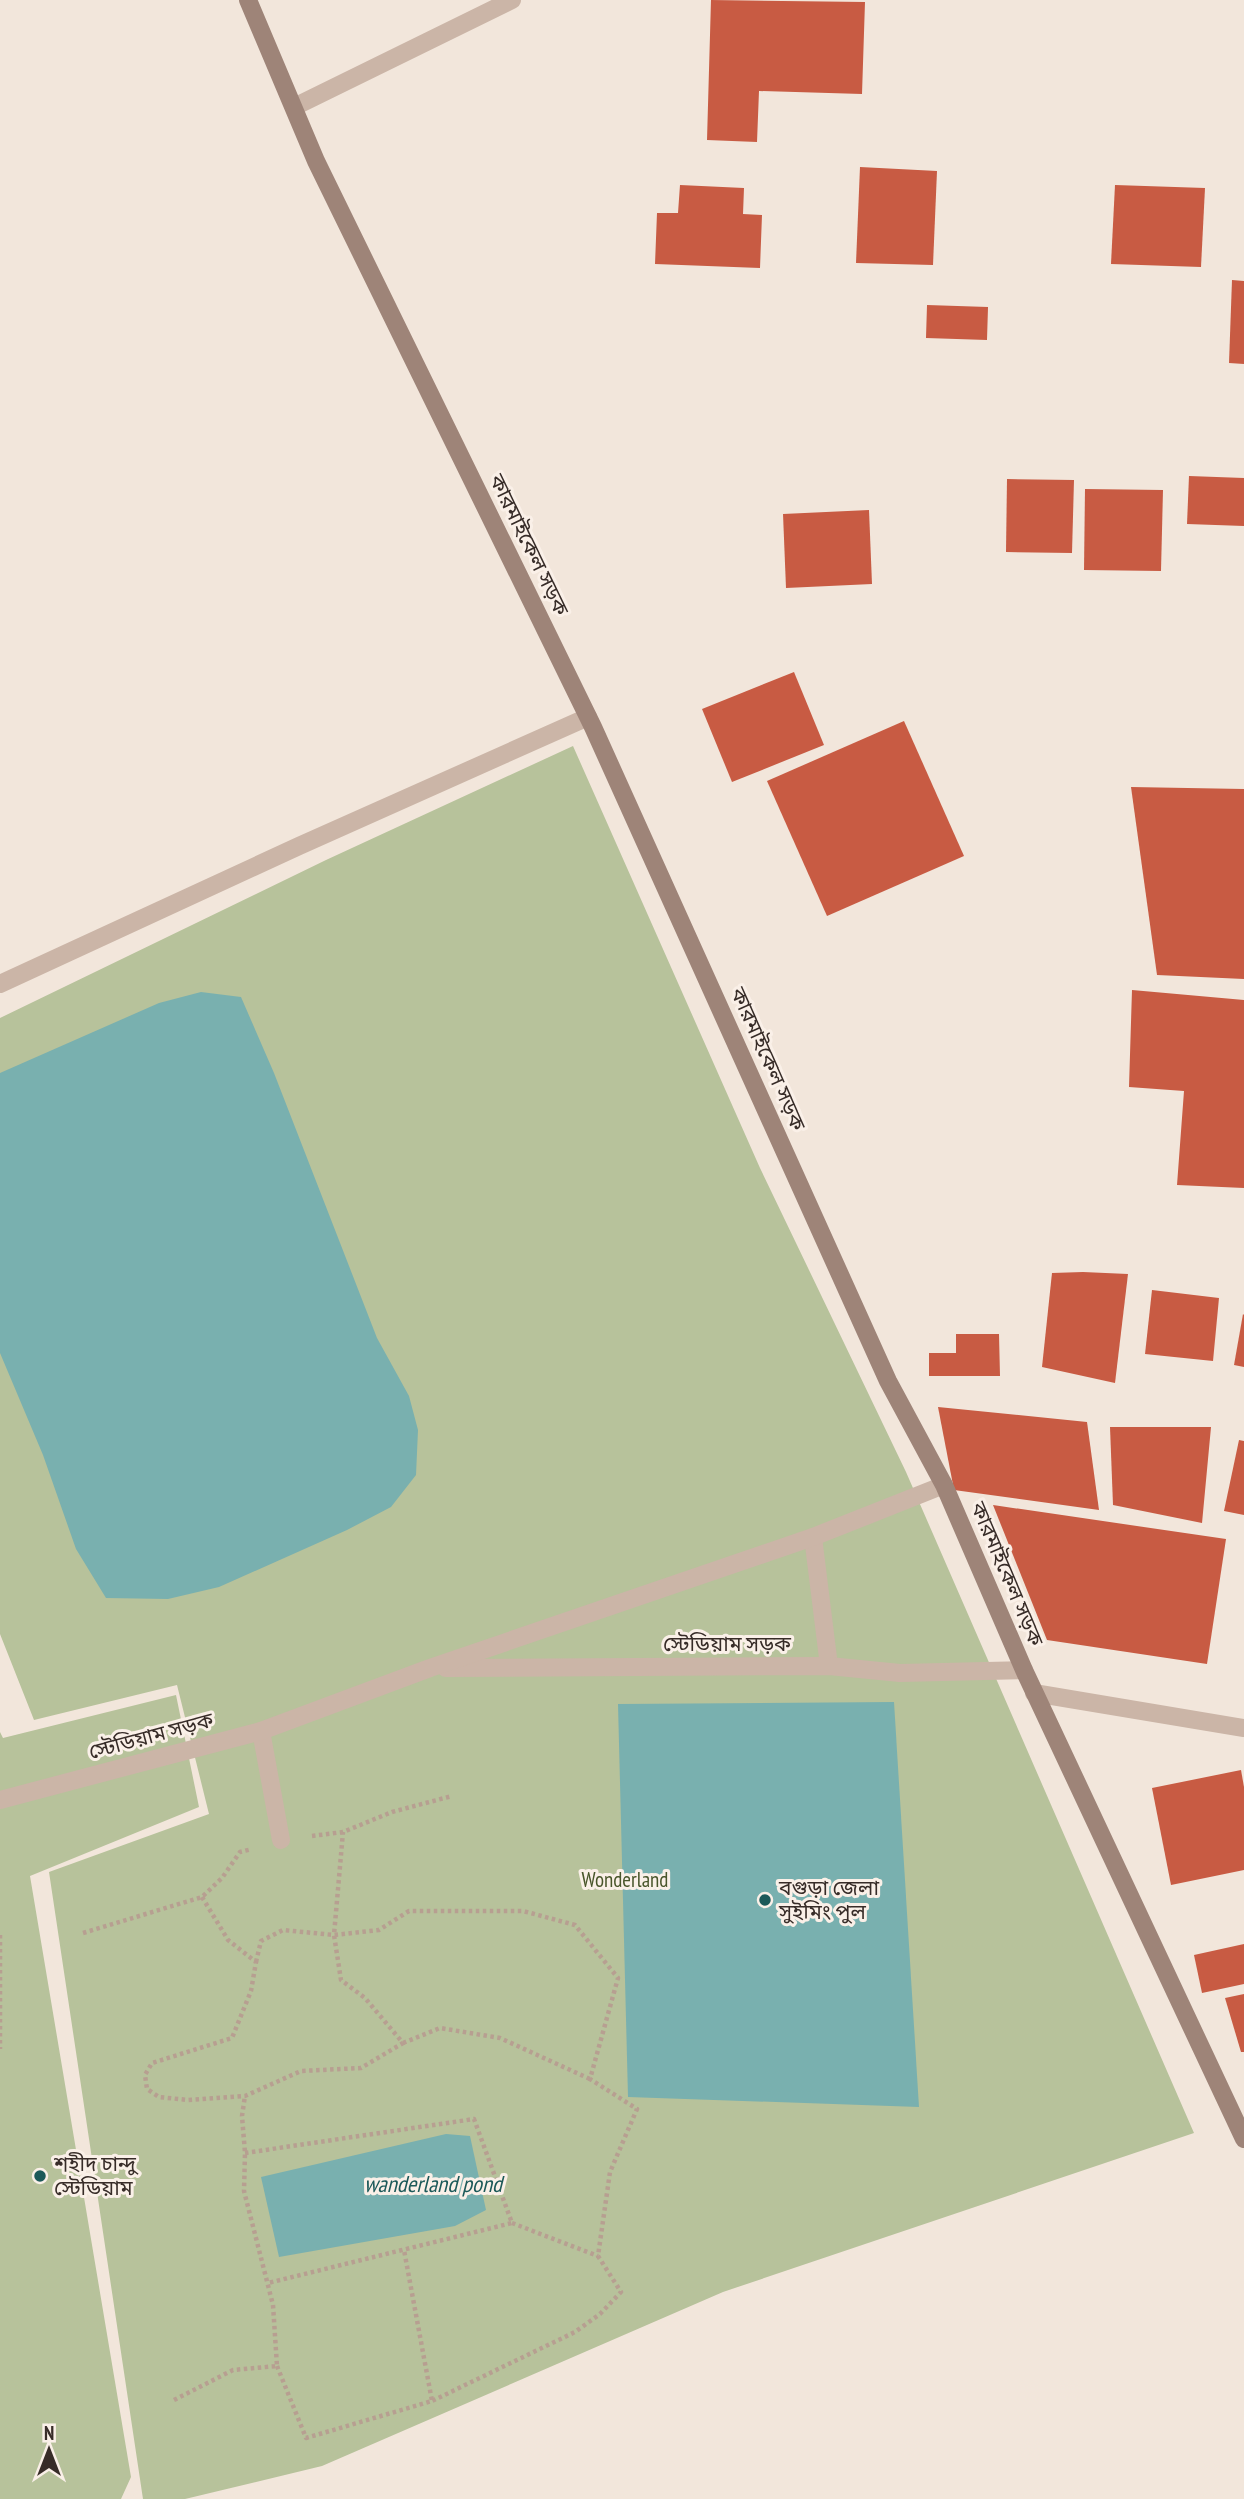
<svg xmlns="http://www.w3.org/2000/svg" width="1244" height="2499" font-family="'PT Sans Narrow','Noto Sans Bengali',sans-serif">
<rect width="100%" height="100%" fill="#f2e6db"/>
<!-- green -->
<g fill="#b7c29b">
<path d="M573 746 760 1168 906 1472 1194 2133 723 2292 322 2466 185 2499H143L49 1872 209 1814 177 1685 34 1720 0 1634V1018L326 860Z"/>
<path d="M176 1695 199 1807 30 1876 131 2477 121 2499H0V1732L3 1738Z"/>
</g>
<!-- water -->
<g fill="#79b0af">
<path d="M201 992 241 997 274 1073 377 1338 409 1396 418 1430 416 1475 391 1507 347 1530 219 1587 168 1599 106 1598 76 1549 43 1455 0 1353V1073L159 1003Z"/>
<path d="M894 1702 919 2107 628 2097 618 1704Z"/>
<path d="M446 2134 470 2136 486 2210 455 2226 279 2257 261 2177Z"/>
</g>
<!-- building -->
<g fill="#c85b43">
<path d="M711 0 865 2 862 94 759 91 757 142 707 140Z"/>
<path d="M860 167 937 171 933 265 856 263Z"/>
<path d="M680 185 744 188 743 214 762 215 760 268 655 264 657 213H678Z"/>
<path d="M1115 185 1205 188 1201 267 1111 264Z"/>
<path d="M1232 280 1244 281V364L1229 363Z"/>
<path d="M927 305 988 307 987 340 926 338Z"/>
<path d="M1189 476 1244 478V526L1187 524Z"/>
<path d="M1007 479 1074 480 1072 553 1006 552Z"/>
<path d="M1085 489 1163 490 1161 571 1084 570Z"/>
<path d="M869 510 872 584 786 588 783 514Z"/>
<path d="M794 672 824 745 732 782 702 709Z"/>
<path d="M904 721 964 856 827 916 767 781Z"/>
<path d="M1131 787 1244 789V979L1157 975Z"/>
<path d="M1132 990 1244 1000V1188L1177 1185 1184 1091 1129 1087Z"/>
<path d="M1083 1272 1128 1274 1115 1383 1042 1367 1052 1273Z"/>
<path d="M1152 1290 1219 1298 1213 1361 1145 1354Z"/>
<path d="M1243 1314 1244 1315V1367L1234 1365Z"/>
<path d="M956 1334H999L1000 1376H929V1353H956Z"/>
<path d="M938 1407 1087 1422 1099 1510 954 1490Z"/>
<path d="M1110 1427H1211L1202 1523 1113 1505Z"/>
<path d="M1239 1440 1244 1441V1515L1224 1511Z"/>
<path d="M993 1505 1226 1539 1207 1664 1047 1640Z"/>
<path d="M1241 1770 1244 1787V1870L1171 1885 1152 1788Z"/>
<path d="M1244 1944V1984L1202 1993 1194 1955Z"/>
<path d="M1244 1994V2052H1241L1225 1998Z"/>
</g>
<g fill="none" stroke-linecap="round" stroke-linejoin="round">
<!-- path -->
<g stroke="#b79f91" stroke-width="4.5" stroke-dasharray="3.5 3.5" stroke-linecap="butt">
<path d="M312 1836 343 1832 392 1812 452 1796"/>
<path d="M202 1897 228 1940 256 1962 251 1991 232 2038 152 2063 145 2075 147 2089 159 2097 188 2100 245 2096 301 2071 361 2068 403 2043 365 1998 341 1980 334 1935 343 1832"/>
<path d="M83 1933 202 1897 222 1878 240 1852 252 1849"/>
<path d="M0 1935V2049"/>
<path d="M256 1962 261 1941 283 1930 334 1935 379 1930 409 1911H523L575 1925 618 1978 590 2079 637 2109 610 2172 598 2256 621 2292 600 2314 575 2332 432 2401"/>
<path d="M403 2043 440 2028 500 2038 590 2079"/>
<path d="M245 2153 474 2119 512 2223 268 2283"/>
<path d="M512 2223 598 2256"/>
<path d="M277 2366 306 2438 432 2401 404 2250"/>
<path d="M174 2400 233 2370 277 2366 273 2305 244 2191 245 2153 242 2116 245 2096"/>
</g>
<!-- lane -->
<g stroke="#cbb5a7" stroke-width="18">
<path d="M294 107 512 0"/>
<path d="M813 1537 829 1666"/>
<path d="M446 1668 829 1666 900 1673 1024 1670"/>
<path d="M261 1731 281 1840"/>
<path d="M0 1800 261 1731 430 1668 813 1537 944 1485"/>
</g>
<!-- street -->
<g stroke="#cbb5a7" stroke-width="18">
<path d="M0 984 299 846 588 717"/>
<path d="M1034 1693 1244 1728"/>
</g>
<!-- secondary -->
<path stroke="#9e8478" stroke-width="18" d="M248 0 316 161 593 727 888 1381 944 1485 1024 1670 1244 2139"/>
</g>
<!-- markers -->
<g fill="#1c5959" stroke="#faf0e8" stroke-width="2.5">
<circle cx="765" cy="1900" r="7"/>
<circle cx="40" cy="2176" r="7"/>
</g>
<g text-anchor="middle" stroke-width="6" stroke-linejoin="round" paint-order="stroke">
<!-- street labels -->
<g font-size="21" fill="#372c28" stroke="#faf0e8">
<text transform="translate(529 545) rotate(64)" y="7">কারমাইকেল সড়ক</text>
<text transform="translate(768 1059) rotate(66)" y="7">কারমাইকেল সড়ক</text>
<text transform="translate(1007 1574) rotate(67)" y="7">কারমাইকেল সড়ক</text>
<text x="727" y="1651">স্টেডিয়াম সড়ক</text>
<text transform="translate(151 1736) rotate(-15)" y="7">স্টেডিয়াম সড়ক</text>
</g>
<!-- park labels -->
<g font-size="21" fill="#49562b" stroke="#faf0e8">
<text x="625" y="1887">Wonderland</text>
</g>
<!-- poi labels -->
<g font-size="21" fill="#372c28" stroke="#faf0e8" text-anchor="start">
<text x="779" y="1895">বগুড়া জেলা<tspan x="779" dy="24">সুইমিং পুল</tspan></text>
<text x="54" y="2171">শহীদ চান্দু<tspan x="54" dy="24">স্টেডিয়াম</tspan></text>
</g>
<!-- water labels -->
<g font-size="23" font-style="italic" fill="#1c5959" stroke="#faf0e8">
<text x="433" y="2192">wanderland pond</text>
</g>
</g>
<!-- north arrow -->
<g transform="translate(49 2450)" stroke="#faf0e8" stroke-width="5" paint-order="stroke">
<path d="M0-5L12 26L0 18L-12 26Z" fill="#372c28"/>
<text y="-10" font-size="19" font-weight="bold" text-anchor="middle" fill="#372c28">N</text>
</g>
</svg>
